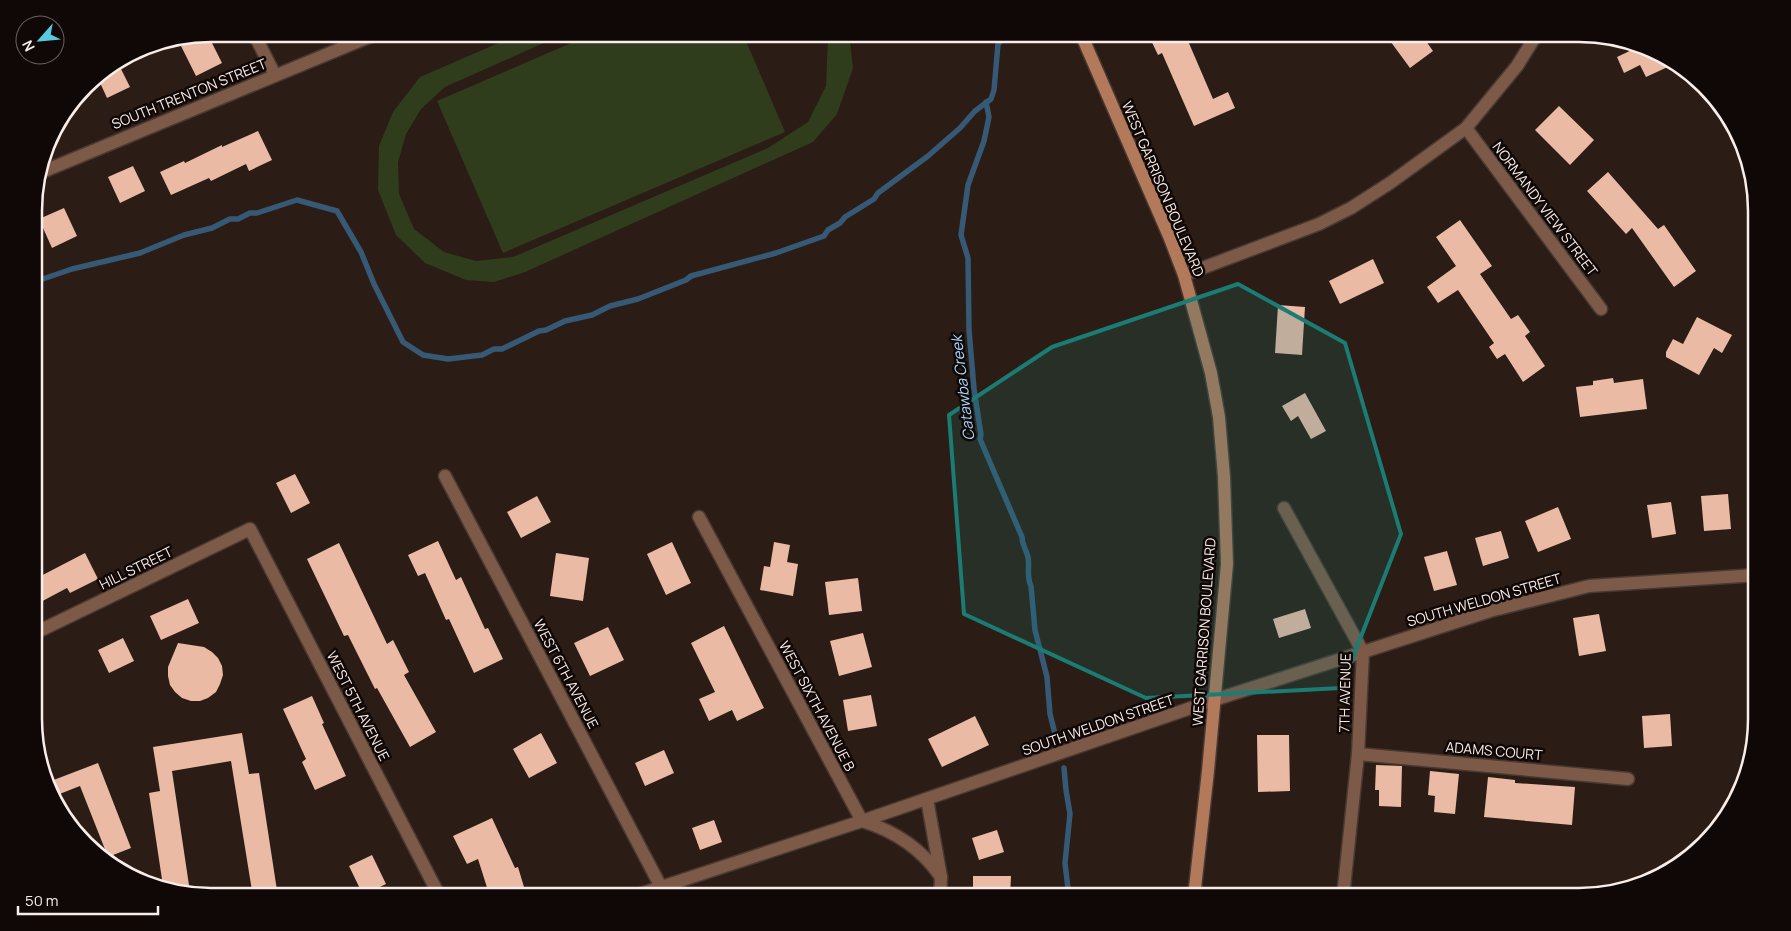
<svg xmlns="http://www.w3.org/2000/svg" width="1791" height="931" font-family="Manrope,sans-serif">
<rect width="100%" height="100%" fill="#2b1c15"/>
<!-- green -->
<g fill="#303d1d">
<path d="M519 34H564L445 87 421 109 406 134 398 162 399 194 414 229 444 252 476 261 513 257 768 148 808 122 826 86 828 39 827 34H849L853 68 837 114 813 142 525 272 494 282 466 280 425 263 396 235 378 190 379 146 393 112 420 77Z"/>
<path d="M592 34H743L785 132 503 253 437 101Z"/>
</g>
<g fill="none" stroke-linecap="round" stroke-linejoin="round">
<!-- stream -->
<g stroke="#365976" stroke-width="5.5">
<path d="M986 102 989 117 984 141 968 185 961 235 968 258 969 330 974 389 981 435 980 439 1022 537C1022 545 1026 549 1028 557 1030 567 1026 576 1031 586L1035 630 1047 677 1050 714 1056 738"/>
<path d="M34 282 72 269 140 253 184 235 212 228 230 219H238L250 213H257L297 200 337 211 361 252 374 284 403 342 423 355 448 359 482 355 494 349H502L539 331 546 330 565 321 592 315 610 306 638 299 686 280 691 276 776 253 824 236 828 230 840 223 845 217 874 199 878 193 928 156 960 128 975 111 991 99 994 90 998 44 1006 34"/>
<path d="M1064 768 1066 790 1070 814 1065 863 1069 897"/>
</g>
</g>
<!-- building -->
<g fill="#eabaa5">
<path d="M1148 34H1185L1213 99 1228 92 1235 108 1194 126 1162 53 1158 55Z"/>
<path d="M1385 34H1421L1433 51 1410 68Z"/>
<path d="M208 35 222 63 196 76 181 46Z"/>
<path d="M1638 47 1658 52 1672 65 1646 77 1640 65 1624 73 1617 57Z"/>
<path d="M119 65 130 87 107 98 97 76Z"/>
<path d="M1559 106 1594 140 1570 165 1535 130Z"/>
<path d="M258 131 272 160 249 171 246 164 211 181 209 178 171 195 160 172 184 161 185 163 222 145V147Z"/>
<path d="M133 166 145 191 120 203 108 177Z"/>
<path d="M1608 172 1658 229 1664 225 1696 271 1674 287 1632 228 1626 234 1587 191Z"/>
<path d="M64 208 77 236 52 248 39 219Z"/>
<path d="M1460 220 1492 266 1480 274 1511 319 1518 315 1530 332 1525 336 1545 366 1523 382 1505 354 1497 359 1489 347 1494 343 1458 290 1438 303 1427 287 1456 266 1436 237Z"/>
<path d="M1373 259 1384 283 1340 304 1329 281Z"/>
<path d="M1278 305 1305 307 1302 355 1275 353Z"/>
<path d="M1697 317 1732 335 1722 353 1714 348 1699 375 1666 357V352L1673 339 1683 344Z"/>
<path d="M1613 378 1614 383 1643 379 1647 409 1580 417 1576 387 1593 385V381Z"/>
<path d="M1305 393 1326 431 1311 439 1298 416 1291 421 1282 406Z"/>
<path d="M295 474 310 503 291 513 276 483Z"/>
<path d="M1728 494 1731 529 1704 531 1701 496Z"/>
<path d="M537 496 551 522 521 538 507 512Z"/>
<path d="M1671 502 1676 534 1652 538 1647 505Z"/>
<path d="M1558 507 1571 539 1538 552 1525 521Z"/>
<path d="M1501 531 1509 558 1483 566 1475 538Z"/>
<path d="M438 541 456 580 461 577 485 629 488 628 503 659 474 673 449 619 446 620 425 573 418 576 408 555Z"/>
<path d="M672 542 691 583 666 595 647 554Z"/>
<path d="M774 542 790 545 787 562 798 564 793 596 760 590 764 566 770 567Z"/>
<path d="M339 543 387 644 393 640 409 672 404 675 436 732 410 747 377 688 375 689 348 635 344 636 307 559Z"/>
<path d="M1447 551 1457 585 1434 591 1424 557Z"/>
<path d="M85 553 98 579 70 593 67 588 35 605V579Z"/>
<path d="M556 553 589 558 583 601 550 596Z"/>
<path d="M858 578 862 611 829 615 825 582Z"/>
<path d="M188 599 199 623 161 640 150 616Z"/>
<path d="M1305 609 1311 628 1279 638 1273 619Z"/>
<path d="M1599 614 1606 651 1579 656 1573 618Z"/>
<path d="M724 626 764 708 737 721 732 710 709 721 699 699 715 692 691 643Z"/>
<path d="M608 627 624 660 590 676 574 643Z"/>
<path d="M863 633 872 667 839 676 830 641Z"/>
<path d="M123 638 134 661 109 673 98 650Z"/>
<path d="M178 643 204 647 212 652 218 658 222 666 223 675 220 684 216 692 208 698 200 701H191L182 698 175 692 170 685 168 676V667Z"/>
<path d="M871 695 877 726 848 731 843 700Z"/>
<path d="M312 696 324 723 322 724 346 776 315 790 302 762 306 759 283 709Z"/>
<path d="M1670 714 1672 746 1644 748 1642 716Z"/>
<path d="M975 716 989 745 942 767 928 739Z"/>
<path d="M242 733 249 774 259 773 278 897H253L231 761 172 771 190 892 163 886 149 793 160 791 153 747Z"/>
<path d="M541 733 557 763 529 778 513 749Z"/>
<path d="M1257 735H1289L1290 791 1258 792Z"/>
<path d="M664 750 674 773 645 786 635 763Z"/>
<path d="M98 763 131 848 108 857 80 786 57 795 51 781Z"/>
<path d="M1376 765 1402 766 1401 807 1379 806V790H1375Z"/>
<path d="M1430 771 1459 774 1455 814 1434 812 1435 796 1428 795Z"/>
<path d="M1488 777 1515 780V783L1575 787 1572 825 1484 817Z"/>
<path d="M492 818 515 868 518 867 527 897H490L478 859 467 864 453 836Z"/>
<path d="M714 820 722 842 700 850 692 828Z"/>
<path d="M997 830 1004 852 979 860 972 838Z"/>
<path d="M372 855 386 884 363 895 349 866Z"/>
<path d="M973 876H1011L1010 897H981V891H973Z"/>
</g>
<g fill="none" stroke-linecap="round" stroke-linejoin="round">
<!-- minor casing -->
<g stroke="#483933" stroke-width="15">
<g id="minor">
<path d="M254 34 275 75"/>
<path d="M1466 128 1601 309"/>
<path d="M42 172 376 34"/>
<path d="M1184 275 1319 224 1351 208 1390 183 1466 128 1517 66 1537 34"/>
<path d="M445 476 661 887"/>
<path d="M1284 508 1363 652 1358 754 1343 897"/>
<path d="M699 517 862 821C895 831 921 848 941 877"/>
<path d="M35 633 250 529 440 897"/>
<path d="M1358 754 1628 779"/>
<path d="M927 799 941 877 940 897"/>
<path d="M631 897 862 821 1214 700 1490 611 1589 586 1757 575"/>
</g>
</g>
<!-- secondary casing -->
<g stroke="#483933" stroke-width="15">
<path id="secondary" d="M1081 34 1169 236 1184 275 1211 373 1219 417 1224 477 1227 564 1208 771 1194 897"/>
</g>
<!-- minor -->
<use href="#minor" stroke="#7d5947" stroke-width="12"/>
<!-- secondary -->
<use href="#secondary" stroke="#b2795b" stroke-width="12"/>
</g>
<!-- marked area -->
<path fill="#1b7c74" fill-opacity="0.2" stroke="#1b7c74" stroke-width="4" stroke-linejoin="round" d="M1238 284 1345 343 1401 534 1341 688 1146 698 964 614 949 415 1052 347Z"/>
<g text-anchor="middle" stroke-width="5" stroke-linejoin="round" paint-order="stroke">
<!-- street labels -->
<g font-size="14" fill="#f9ede9" stroke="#0f0806">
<text transform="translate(189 94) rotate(-22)" y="5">SOUTH TRENTON STREET</text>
<text transform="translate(1163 189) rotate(67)" y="5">WEST GARRISON BOULEVARD</text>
<text transform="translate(1545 209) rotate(53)" y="5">NORMANDY VIEW STREET</text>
<text transform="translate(136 568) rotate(-26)" y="5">HILL STREET</text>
<text transform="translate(1484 600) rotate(-16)" y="5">SOUTH WELDON STREET</text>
<text transform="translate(1204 632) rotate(-86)" y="5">WEST GARRISON BOULEVARD</text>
<text transform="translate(566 674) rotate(62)" y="5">WEST 6TH AVENUE</text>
<text transform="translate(1345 693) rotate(-89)" y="5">7TH AVENUE</text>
<text transform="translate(358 706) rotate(63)" y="5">WEST 5TH AVENUE</text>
<text transform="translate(817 706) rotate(62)" y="5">WEST SIXTH AVENUE B</text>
<text transform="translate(1098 725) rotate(-19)" y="5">SOUTH WELDON STREET</text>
<text transform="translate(1494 751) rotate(5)" y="5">ADAMS COURT</text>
</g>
<!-- water labels -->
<g font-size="15" font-style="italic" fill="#a8d7fe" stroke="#0f0806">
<text transform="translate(963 388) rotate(-97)" y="5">Catawba Creek</text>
</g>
</g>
<!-- crop -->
<path d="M0 0H1791V931H0ZM211 42H1579A169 169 0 0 1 1748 211V719A169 169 0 0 1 1579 888H211A169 169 0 0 1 42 719V211A169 169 0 0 1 211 42Z" fill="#0f0806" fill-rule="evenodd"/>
<path fill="none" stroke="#f9ede9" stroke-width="2.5" d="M211 42H1579A169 169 0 0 1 1748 211V719A169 169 0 0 1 1579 888H211A169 169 0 0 1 42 719V211A169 169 0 0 1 211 42Z"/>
<!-- north arrow -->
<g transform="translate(40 40) rotate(243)"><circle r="24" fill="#0f0806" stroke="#6d6461"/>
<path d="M0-4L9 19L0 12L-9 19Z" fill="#57c9e2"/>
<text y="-8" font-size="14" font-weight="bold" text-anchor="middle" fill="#f9ede9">N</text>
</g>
<!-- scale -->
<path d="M18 906v8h140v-8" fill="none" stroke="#f9ede9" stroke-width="2.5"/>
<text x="25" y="906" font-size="15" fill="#f9ede9" stroke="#0f0806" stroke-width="4" paint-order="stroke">50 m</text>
</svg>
